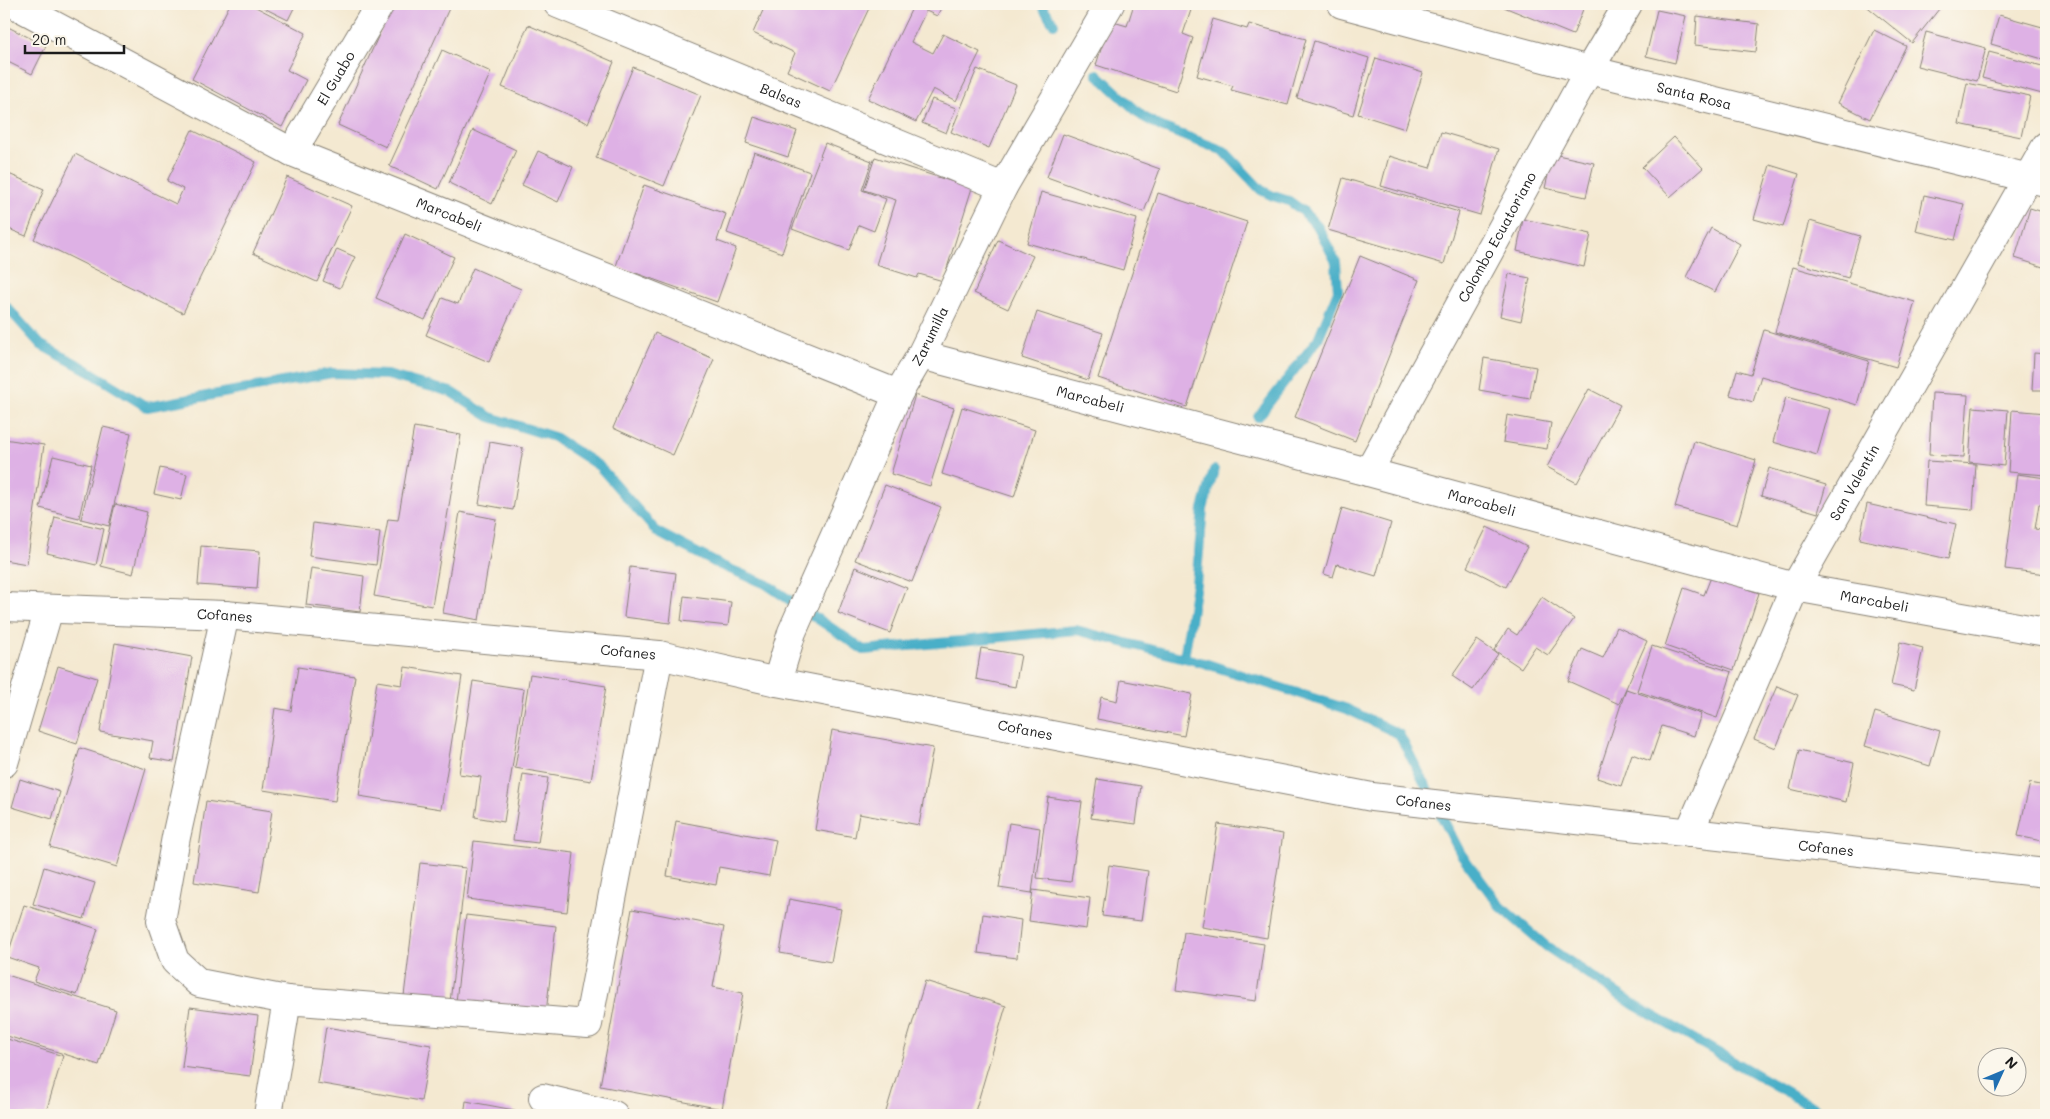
<svg xmlns="http://www.w3.org/2000/svg" width="2050" height="1119" font-family="Mali,sans-serif">
<rect width="100%" height="100%" fill="#fbf7ec"/>
<filter id="ink" filterUnits="userSpaceOnUse"><feTurbulence type="fractalNoise" baseFrequency=".02" numOctaves="2"/><feDisplacementMap in="SourceGraphic" scale="10" xChannelSelector="R" yChannelSelector="G"/><feConvolveMatrix kernelMatrix="1 2 1 2 8 2 1 2 1" color-interpolation-filters="sRGB"/></filter>
<filter id="wash" filterUnits="userSpaceOnUse"><feTurbulence type="fractalNoise" baseFrequency=".0096" numOctaves="4" result="noise"/><feDisplacementMap in="SourceGraphic" scale="20" xChannelSelector="R" yChannelSelector="G"/><feGaussianBlur stdDeviation="1.12" result="paint"/><feColorMatrix in="noise" values="0 0 0 0 0 0 0 0 0 0 0 0 0 0 0 0 0 1.4 0 .05"/><feComposite in="paint" operator="in"/></filter>
<g filter="url(#wash)">
<rect width="100%" height="100%" fill="#f4e9d1"/>
<g fill="none" stroke-linecap="round" stroke-linejoin="round">
<!-- stream -->
<g stroke="#49afc8" stroke-width="10">
<path d="M1041 4 1054 24"/>
<path d="M1097 74 1142 116 1161 127 1224 151 1261 190 1273 196 1289 201 1303 211 1318 227 1336 262 1338 291 1318 339 1258 417"/>
<path d="M4 304 41 345 84 368 147 407 332 373 387 375 451 392 490 417 554 437 599 466 657 532 720 565 766 584 864 650 1076 630 1204 663 1347 709 1399 734 1461 854 1500 906 1546 946 1636 1006 1827 1115"/>
<path d="M1184 658 1196 584 1203 509 1214 470"/>
</g>
</g>
<g id="blocks">
<!-- building -->
<g fill="#deb1e5">
<path d="M230 4H250L306 33 287 70 306 80 282 127 192 79Z"/>
<path d="M256 4H296L288 20Z"/>
<path d="M393 4H451L386 147 338 125Z"/>
<path d="M754 4H871L830 91 787 71 795 53 753 33 764 8Z"/>
<path d="M914 4H943L937 16 926 11 911 42 933 53 943 34 980 52 956 101 933 89 916 122 868 99Z"/>
<path d="M1134 4H1172L1191 10 1183 34 1193 38 1176 91 1096 65 1110 21 1127 26Z"/>
<path d="M1505 4H1585L1573 35 1504 7Z"/>
<path d="M1864 4H1943L1912 43Z"/>
<path d="M1657 10 1686 16 1675 63 1646 56Z"/>
<path d="M1999 15 2046 28V60L1991 44Z"/>
<path d="M1697 16 1759 24 1756 52 1695 45Z"/>
<path d="M1213 19 1247 29 1249 24 1306 39 1288 105 1231 90 1233 86 1197 76Z"/>
<path d="M4 25 46 46 32 74 4 60Z"/>
<path d="M528 25 614 62 588 123 502 87Z"/>
<path d="M1874 30 1906 46 1870 119 1838 103Z"/>
<path d="M1926 32 1986 48 1977 81 1917 66Z"/>
<path d="M1314 41 1369 58 1353 115 1297 98Z"/>
<path d="M442 50 491 72 438 189 389 166Z"/>
<path d="M1989 52 2046 67V95L1982 78Z"/>
<path d="M1376 58 1423 73 1405 129 1358 114Z"/>
<path d="M633 67 701 95 664 186 596 158Z"/>
<path d="M977 69 1016 85 989 148 951 132Z"/>
<path d="M1967 83 2030 96 2021 137 1959 124Z"/>
<path d="M932 99 956 108 946 133 922 123Z"/>
<path d="M754 117 797 131 788 157 746 143Z"/>
<path d="M192 130 256 162 183 313 34 239 75 154 176 204 183 189 167 181Z"/>
<path d="M473 130 516 150 492 204 449 183Z"/>
<path d="M1441 132 1499 149 1480 215 1381 186 1389 156 1430 168Z"/>
<path d="M1063 134 1160 169 1144 212 1047 177Z"/>
<path d="M1674 137 1703 168 1670 197 1642 167Z"/>
<path d="M825 143 872 161 862 190 886 199 874 231 859 225 849 250 792 229Z"/>
<path d="M538 151 573 167 558 202 522 185Z"/>
<path d="M754 152 810 172 782 253 727 233Z"/>
<path d="M1553 154 1594 163 1586 197 1545 188Z"/>
<path d="M875 157 972 188 943 281 919 274 917 278 876 265 896 200 864 190Z"/>
<path d="M1770 165 1799 174 1783 227 1754 219Z"/>
<path d="M4 172 44 189 26 236 4 227Z"/>
<path d="M287 177 352 206 317 282 253 253Z"/>
<path d="M1343 178 1459 212 1444 264 1328 230Z"/>
<path d="M644 185 726 214 717 241 736 248 717 302 616 266Z"/>
<path d="M1041 192 1137 219 1123 270 1027 243Z"/>
<path d="M1158 193 1247 222 1187 407 1098 378Z"/>
<path d="M1924 195 1964 204 1955 240 1916 231Z"/>
<path d="M2030 208 2046 213V268L2015 258Z"/>
<path d="M1523 219 1591 234 1584 267 1517 251Z"/>
<path d="M1810 221 1860 236 1848 278 1798 263Z"/>
<path d="M1711 228 1740 244 1715 292 1686 277Z"/>
<path d="M405 234 454 257 425 320 376 298Z"/>
<path d="M998 240 1033 256 1008 309 974 293Z"/>
<path d="M337 249 355 257 340 288 323 281Z"/>
<path d="M1360 256 1419 280 1355 441 1295 417Z"/>
<path d="M1793 267 1915 302 1896 367 1775 332Z"/>
<path d="M473 268 521 289 489 362 426 335 442 298 458 304Z"/>
<path d="M1509 274 1530 278 1521 321 1500 316Z"/>
<path d="M1037 312 1103 333 1088 380 1022 358Z"/>
<path d="M1764 330 1869 361 1857 405 1761 376 1753 402 1730 395 1737 370 1751 374Z"/>
<path d="M655 333 714 359 673 455 613 428Z"/>
<path d="M2034 353 2046 354V390H2032Z"/>
<path d="M1484 358 1536 367 1530 399 1479 390Z"/>
<path d="M1589 389 1620 405 1577 483 1547 467Z"/>
<path d="M1932 393 1968 395 1964 457 1929 455Z"/>
<path d="M915 395 954 408 930 486 891 474Z"/>
<path d="M1786 397 1830 409 1817 455 1773 442Z"/>
<path d="M962 407 1035 430 1014 497 942 474Z"/>
<path d="M1973 407 2008 410 2004 466 1969 462Z"/>
<path d="M2012 410 2046 413V475L2008 472Z"/>
<path d="M1507 415 1551 423 1547 449 1503 442Z"/>
<path d="M103 427 131 433 109 526 81 519Z"/>
<path d="M414 427 461 435 432 606 374 596 388 519 398 520Z"/>
<path d="M4 439 44 445 27 564 4 560Z"/>
<path d="M1694 441 1756 460 1737 525 1675 507Z"/>
<path d="M490 442 523 448 513 510 479 504Z"/>
<path d="M53 456 91 465 79 518 40 508Z"/>
<path d="M1927 461 1976 464 1973 510 1924 506Z"/>
<path d="M160 468 187 474 181 500 154 494Z"/>
<path d="M1769 468 1826 485 1818 513 1761 496Z"/>
<path d="M2017 474 2046 478V505L2039 504 2035 529 2046 531V574L2005 569Z"/>
<path d="M885 485 941 507 912 582 855 560Z"/>
<path d="M115 504 147 512 133 574 101 566Z"/>
<path d="M1867 504 1956 524 1948 559 1860 539Z"/>
<path d="M1342 508 1391 523 1376 576 1337 564 1333 577 1324 574Z"/>
<path d="M460 512 496 519 479 620 443 613Z"/>
<path d="M55 517 104 529 96 565 47 553Z"/>
<path d="M313 523 380 532 376 565 309 556Z"/>
<path d="M1487 527 1527 547 1506 587 1467 567Z"/>
<path d="M201 546 260 551 257 589 198 585Z"/>
<path d="M630 567 676 573 670 623 624 617Z"/>
<path d="M855 567 907 588 890 633 838 613Z"/>
<path d="M311 568 364 576 360 612 306 605Z"/>
<path d="M1711 577 1759 593 1734 670 1665 646 1684 588 1704 595Z"/>
<path d="M684 596 731 602 728 626 681 621Z"/>
<path d="M1542 597 1574 619 1548 655 1535 647 1521 668 1494 650 1508 629 1517 635Z"/>
<path d="M1617 627 1647 641 1619 704 1568 681 1582 649 1603 658Z"/>
<path d="M1477 640 1498 654 1473 690 1452 676Z"/>
<path d="M1900 642 1923 648 1914 690 1891 685Z"/>
<path d="M115 643 192 657 174 762 150 758 153 741 100 732Z"/>
<path d="M1652 646 1732 672 1717 718 1637 691Z"/>
<path d="M981 648 1021 655 1015 687 976 679Z"/>
<path d="M58 666 97 678 77 744 38 731Z"/>
<path d="M298 667 355 676 335 801 263 790 275 708 291 711Z"/>
<path d="M405 667 462 676 441 809 359 796 377 681 402 685Z"/>
<path d="M530 674 606 686 591 781 515 768Z"/>
<path d="M1121 680 1192 694 1184 736 1097 719 1101 697 1117 701Z"/>
<path d="M473 681 524 689 504 822 475 817 481 777 459 774Z"/>
<path d="M1777 686 1798 695 1776 748 1754 739Z"/>
<path d="M1626 689 1701 714 1694 736 1662 726 1650 761 1632 754 1621 786 1597 778Z"/>
<path d="M1875 712 1940 731 1930 766 1865 746Z"/>
<path d="M832 730 933 748 919 825 859 814 855 837 815 830Z"/>
<path d="M80 748 146 769 117 867 50 847Z"/>
<path d="M1799 750 1854 763 1846 802 1790 789Z"/>
<path d="M523 774 548 778 538 843 513 840Z"/>
<path d="M20 779 60 792 52 819 12 807Z"/>
<path d="M1097 779 1141 786 1136 824 1091 818Z"/>
<path d="M2030 783 2046 786V842L2018 836Z"/>
<path d="M1048 797 1082 802 1071 882 1037 878Z"/>
<path d="M206 801 272 811 259 892 194 882Z"/>
<path d="M676 821 776 840 769 876 719 867 716 885 667 876Z"/>
<path d="M1009 823 1040 828 1032 893 999 888Z"/>
<path d="M1218 824 1283 834 1267 938 1202 927Z"/>
<path d="M474 841 574 853 567 912 467 899Z"/>
<path d="M420 863 466 868 450 1002 404 996Z"/>
<path d="M1109 865 1148 871 1141 921 1102 916Z"/>
<path d="M44 867 95 883 84 919 33 904Z"/>
<path d="M1033 890 1090 898 1086 929 1029 921Z"/>
<path d="M789 899 841 909 831 962 780 953Z"/>
<path d="M24 905 98 929 77 995 34 981 39 968 7 957Z"/>
<path d="M632 909 724 927 713 987 743 993 722 1109 600 1086Z"/>
<path d="M983 914 1021 920 1017 958 978 953Z"/>
<path d="M466 915 556 926 546 1013 456 1002Z"/>
<path d="M1184 932 1264 944 1256 1001 1176 990Z"/>
<path d="M4 974 116 1010 99 1065 4 1035Z"/>
<path d="M925 981 1006 1006 974 1115H885Z"/>
<path d="M190 1007 258 1016 250 1076 182 1067Z"/>
<path d="M326 1027 431 1045 421 1101 317 1083Z"/>
<path d="M4 1038 63 1056 45 1115H4Z"/>
<path d="M466 1101 514 1110V1115H464Z"/>
</g>
</g>
</g>
<g filter="url(#ink)">
<use href="#blocks" fill-opacity="0" stroke="#888276" stroke-width="1"/>
<g fill="none" stroke-linecap="round" stroke-linejoin="round">
<!-- minor casing -->
<g stroke="#888276" stroke-width="30">
<g id="minor">
<path id="s1" d="M14 4 292 152 898 394"/>
<path id="s2" d="M558 4 1003 187"/>
<path id="s3" d="M1342 4 1589 70 2045 182"/>
<path id="s4" d="M292 152 380 4"/>
<path id="s5" d="M921 355 1368 472 1795 587 2046 632"/>
<path id="s6" d="M1368 472 1589 70 1628 4"/>
<path id="s7" d="M4 607 225 615 659 655 777 682 1372 797 2046 873"/>
<path d="M225 615 176 837 161 921 175 961 199 983 287 1000"/>
<path id="s8" d="M777 682 792 632 898 394 921 355 1003 187 1110 4"/>
<path d="M4 763 49 609"/>
<path id="s9" d="M1689 833 1795 587 2046 146"/>
<path d="M543 1098 614 1115"/>
<path d="M268 1115 287 1000 588 1024 659 655"/>
</g>
</g>
<!-- minor -->
<use href="#minor" stroke="#fff" stroke-width="28"/>
</g>
</g>
<g text-anchor="middle" stroke-width="5" stroke-linejoin="round" paint-order="stroke">
<!-- street labels -->
<g font-size="14" fill="#1c1c1c" stroke="#fbf7ec">
<text dy="5" stroke="none"><textPath href="#s4" startOffset="86">El Guabo</textPath></text>
<text dy="5" stroke="none"><textPath href="#s3" startOffset="364">Santa Rosa</textPath></text>
<text dy="5" stroke="none"><textPath href="#s2" startOffset="241">Balsas</textPath></text>
<text dy="5" stroke="none"><textPath href="#s1" startOffset="484">Marcabeli</textPath></text>
<text dy="5" stroke="none"><textPath href="#s6" startOffset="268">Colombo Ecuatoriano</textPath></text>
<text dy="5" stroke="none"><textPath href="#s8" startOffset="379">Zarumilla</textPath></text>
<text dy="5" stroke="none"><textPath href="#s5" startOffset="175">Marcabeli</textPath></text>
<text dy="5" stroke="none"><textPath href="#s9" startOffset="388">San Valentín</textPath></text>
<text dy="5" stroke="none"><textPath href="#s5" startOffset="580">Marcabeli</textPath></text>
<text dy="5" stroke="none"><textPath href="#s5" startOffset="985">Marcabeli</textPath></text>
<text dy="5" stroke="none"><textPath href="#s7" startOffset="221">Cofanes</textPath></text>
<text dy="5" stroke="none"><textPath href="#s7" startOffset="626">Cofanes</textPath></text>
<text dy="5" stroke="none"><textPath href="#s7" startOffset="1031">Cofanes</textPath></text>
<text dy="5" stroke="none"><textPath href="#s7" startOffset="1436">Cofanes</textPath></text>
<text dy="5" stroke="none"><textPath href="#s7" startOffset="1841">Cofanes</textPath></text>
</g>
</g>
<!-- margin -->
<rect width="2050" height="1119" fill="none" stroke="#fbf7ec" stroke-width="20"/>
<!-- north arrow -->
<g transform="translate(2002 1072) rotate(46)"><circle r="24" fill="#fbf7ec" stroke="#a29f99"/>
<path d="M0-4L9 19L0 12L-9 19Z" fill="#1f6fb2"/>
<text y="-8" font-size="14" font-weight="bold" text-anchor="middle" fill="#1c1c1c">N</text>
</g>
<!-- scale -->
<path d="M25 45v8h99v-8" fill="none" stroke="#1c1c1c" stroke-width="2.5"/>
<text x="32" y="45" font-size="15" fill="#1c1c1c" stroke="#fbf7ec" stroke-width="4" paint-order="stroke">20 m</text>
</svg>
